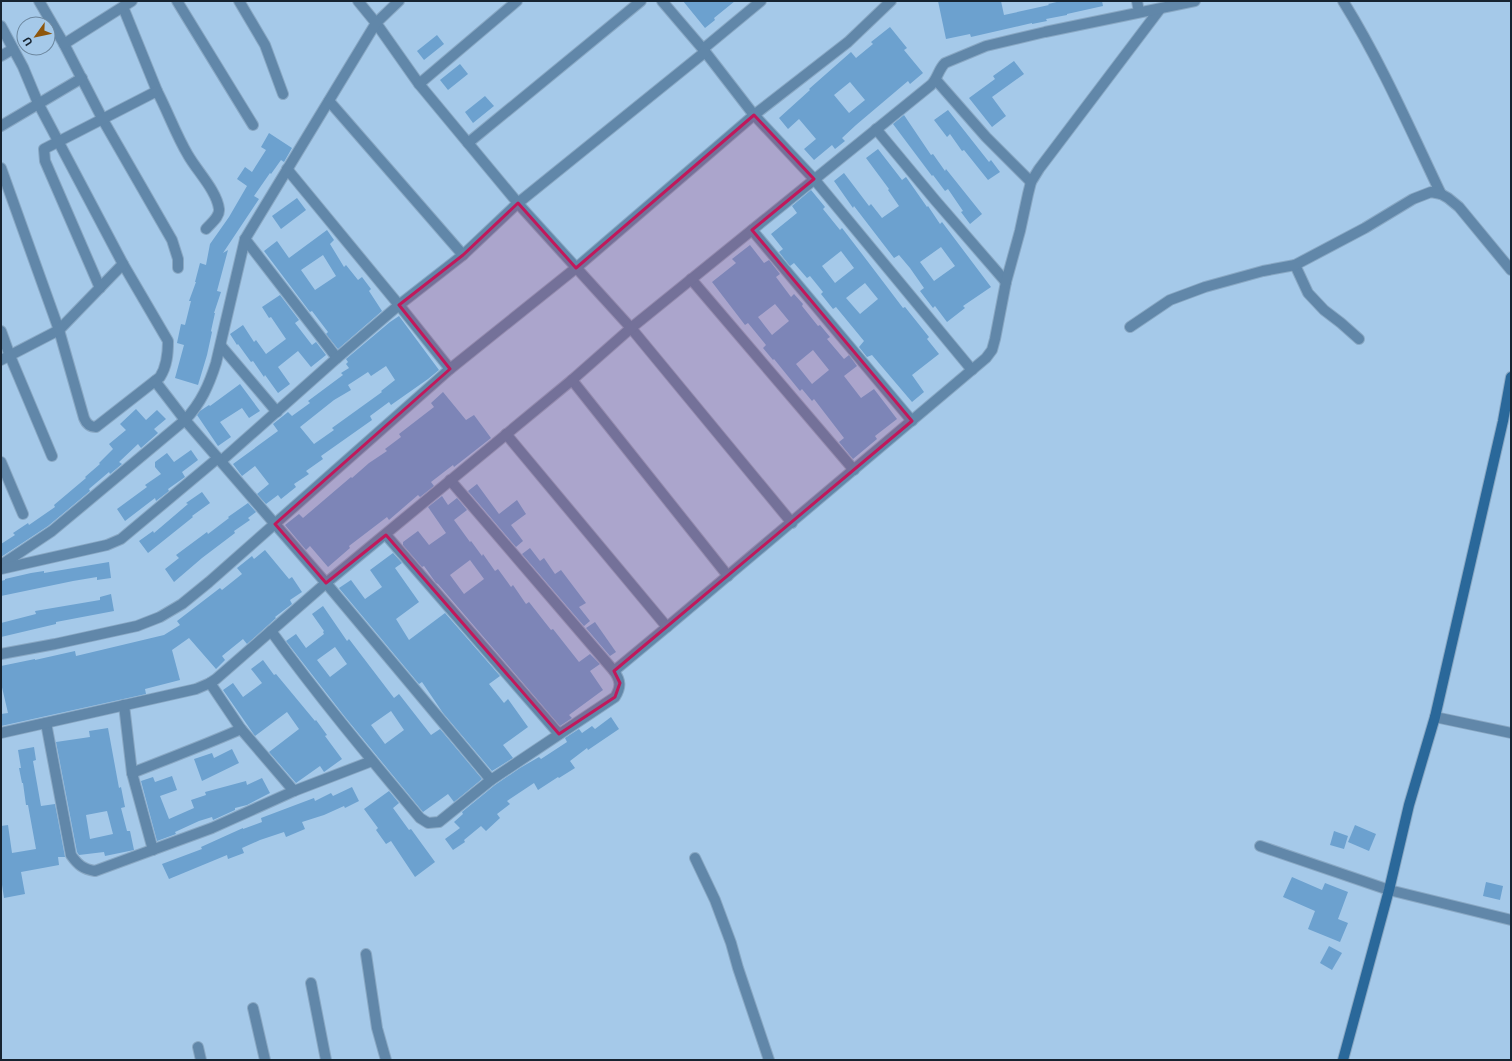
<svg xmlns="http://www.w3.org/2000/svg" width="1512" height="1061" font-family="'Open Sans',sans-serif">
<rect width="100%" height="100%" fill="#a5c9e9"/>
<!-- building -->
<g fill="#6ca1cf" fill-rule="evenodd">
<path d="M683 1H735L714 18 715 20 705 28Z"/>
<path d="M938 1H1001L1004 15 1049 5 1048 4 1061 1H1102L1103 6 1067 14V15L1046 19 1047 21 1032 24V23L971 37 970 34 946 39Z"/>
<path d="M890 27 907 48 904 50 923 73 910 84 908 81 856 125 842 138 845 141 835 149 832 145 814 160 804 149 816 139 799 119 788 129 779 118 810 90 809 89 851 52 856 58 873 44 871 42ZM850 82 865 100 849 113 834 95Z"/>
<path d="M437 35 444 44 424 60 417 51Z"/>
<path d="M1014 61 1024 74 992 97 1006 116 992 127 969 98 995 79 993 76Z"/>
<path d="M460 64 468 74 448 90 440 80Z"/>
<path d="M485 96 494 106 473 123 465 112Z"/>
<path d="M948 110 989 162 991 160 1000 172 988 180 964 150 962 151 950 134 947 137 934 120Z"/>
<path d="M904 115 931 155 933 154 945 171 946 169 982 214 970 224 961 212 963 211 948 189 945 191 933 175 932 176 893 124Z"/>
<path d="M269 133 292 148 284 162 281 160 271 174 270 173 254 196 259 199 223 253 228 250 217 291 221 292 214 313H215L211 331 212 332 207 355 198 385 175 378 184 345 177 343 181 324 185 325 191 301H189L196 282H195L200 263 206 265 210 244 229 217 247 186 237 179 245 167 252 172 266 150 261 147Z"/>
<path d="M878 149 902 180 906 177 927 207 928 206 940 224 942 222 991 287 963 306 965 308 947 322 935 306 933 308 920 291 924 288 910 268 899 255 894 258 854 206 853 208 834 181 844 173 869 206 871 204 882 218 899 206 888 190 889 189 866 158ZM941 247 955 266 934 281 920 262Z"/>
<path d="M811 190 825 207 823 209 840 230 842 228 862 254 903 308 905 307 929 337 927 339 939 354 912 375 924 392 912 402 872 355 867 357 859 347 864 341 836 307 833 309 821 294 823 292 810 276 807 278 794 263 790 266 779 252 783 249 771 234 797 213 792 206ZM841 251 854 268 835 283 822 266ZM865 283 878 299 860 314 846 298Z"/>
<path d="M297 198 306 210 281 229 272 216Z"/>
<path d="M327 230 334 240 330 244 344 267 346 265 358 280 362 277 371 289 369 291 382 311 338 349 326 334 328 332 312 311 310 312 264 251 277 241 289 258ZM323 255 336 276 315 290 301 270Z"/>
<path d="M750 245 764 263 769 260 780 274 776 277 791 297 794 294 803 304 802 306 818 326 820 325 830 337 827 339 844 359 849 355 857 366 844 376 861 398 874 389 897 419 875 436 877 439 853 459 839 442 844 438 814 399 812 401 802 389 800 391 774 359 773 360 763 348 766 345 748 323 745 325 712 282 736 263 732 259ZM775 304 789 321 772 335 758 317ZM813 350 829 370 812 384 796 364Z"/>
<path d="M280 295 299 320 295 323 312 345 316 342 326 355 311 367 298 351 278 367 290 384 278 393 265 375 264 377 253 361 251 362 238 344 237 345 230 334 243 325 254 342 256 340 266 354 286 339 271 317 269 318 262 307Z"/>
<path d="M399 316 439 370 428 379 391 405 389 402 370 416 372 420 321 456 323 459 306 471 309 474 294 484 296 487 281 499 278 495 266 504 257 494 269 484 255 466 242 476 233 464 278 431 273 424 288 412 292 416 310 403 308 401 343 375 341 373 349 368 346 364 348 362 346 359 390 322ZM386 366 395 380 381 391 382 392 332 428 334 430 314 444 300 427 334 400 351 390 348 385 368 372 371 376Z"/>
<path d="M240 384 260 411 249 418 242 408 220 422 231 437 218 446 197 415 200 411 209 405 210 406Z"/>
<path d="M443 392 466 420 474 415 491 438 454 467 453 465 431 482 434 486 420 497 418 495 389 520 387 517 349 546 350 548 328 567 310 546 306 550 285 525 299 514 303 518 351 477 352 478 369 463 387 451 385 449 401 437 399 434 434 407 431 403Z"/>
<path d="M136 409 146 420 157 410 166 419 154 429 158 433 141 448 138 444 119 462 122 464 110 474 109 472 89 489 90 491 48 526 1 557V544L15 535 13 533 28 523 29 525 55 507 54 505 86 478 85 477 100 464 99 463 113 449 109 444 126 430 120 424Z"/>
<path d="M191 450 198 460 182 472 185 477 168 489 169 491 156 501 155 498 125 521 117 509 147 487 145 485 161 474 155 467V462L167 453 174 462Z"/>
<path d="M477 484 499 514 517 500 526 514 511 525 523 541 516 547 468 491Z"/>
<path d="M202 492 210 503 192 516 193 517 148 553 139 541 153 531 154 533 188 504 186 503Z"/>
<path d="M442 496 448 505 457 498 467 510 454 520 470 542 471 541 482 556 483 554 495 571 498 569 511 587 513 585 526 604 529 602 551 630 553 629 579 662 590 654 600 664 590 671 603 690 569 715 572 718 560 726 438 584 436 583 424 566 422 567 403 545V542L418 531 429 545 446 533 428 507ZM470 560 484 579 464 594 450 575Z"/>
<path d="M248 503 256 512 248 518 250 520 234 531 235 533 202 558 174 582 165 569 179 558 176 555 207 532 208 534 229 518 228 517Z"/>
<path d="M530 548 540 561 544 558 555 574 561 570 586 603 579 607 590 621 584 626 522 554Z"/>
<path d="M265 550 289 579 292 577 302 592 290 600 292 604 275 617 276 618 247 644 243 639 222 656 225 660 216 669 189 638 172 650 180 680 145 689 146 694 1 726V714L8 713 1 683V666L35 659V660L75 651 76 656 164 635 180 625 177 621 220 588 222 590 242 574 237 568 252 556 254 559Z"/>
<path d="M393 553 402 563 395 568 419 602 396 619 409 640 445 613 500 676 489 684 504 703 508 699 528 727 503 745 513 758 492 771 443 713 422 682 419 684 339 588 351 580 365 599 382 587 370 570Z"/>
<path d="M109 562 111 578 97 580V577L73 581 1 596V581L5 580V579L31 573 44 571V573Z"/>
<path d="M111 594 114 611 56 622V624L1 637V623L36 614 35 611 100 600V597Z"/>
<path d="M323 606 347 641 349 639 394 698 399 694 431 735 440 729 482 779 454 802 448 794 423 812 345 717 286 641 296 634 306 648 324 634 323 632 324 631 312 614ZM335 647 347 664 330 677 317 660ZM391 711 404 730 385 744 371 725Z"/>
<path d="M595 622 616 652 610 656 586 628Z"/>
<path d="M263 660 274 675 276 674 315 721 316 720 327 735 325 736 342 759 324 772 320 766 296 783 269 752 299 729 287 712 255 736 223 690 233 683 243 697 262 683 251 669Z"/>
<path d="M611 717 619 729 588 750 587 748 570 761 575 768 559 778 558 777 538 790 534 783 507 801 510 804 497 814 500 818 486 831 481 826 464 840 465 842 453 850 445 839 460 828 454 822 463 814 462 812 495 785 520 768 539 757 541 759 567 742 565 738 579 729 582 733 592 726 595 729Z"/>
<path d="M108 728 119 788 121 787 125 807 121 808 127 831H130L134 850 105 856 104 852 79 855 77 852 56 742 90 737 89 731ZM107 811 113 834 90 839 86 815Z"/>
<path d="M34 747 36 760 33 761 41 806 55 804 65 857H58L59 865 21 872 25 894 4 898 1 878V826L8 825 12 853 36 849 28 805H26L23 783H22L19 768H21L18 750Z"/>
<path d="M232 749 239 763 202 781 194 759 212 753 214 758Z"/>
<path d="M172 776 177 790 160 796 169 819 194 808 191 800 206 795 205 792 246 781 247 785 262 778 270 793 247 805 235 808V810L213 820 212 817 199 821 175 832 176 834 157 841 141 781 153 777 155 782Z"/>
<path d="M352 787 359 801 345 808 344 806 324 815 302 822 305 829 286 837 284 832 260 840 242 848 244 853 228 859 227 855 169 879 162 864 202 849 201 847 243 828V829L262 822 261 818 314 798 315 801 331 793 333 796Z"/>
<path d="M389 791 399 803 393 808 409 830 411 829 435 862 415 877 391 841 386 844 376 830 378 828 364 809Z"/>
<path d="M1355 825 1376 834 1369 851 1348 842Z"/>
<path d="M1334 831 1348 836 1344 849 1330 845Z"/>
<path d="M1292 877 1322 890 1325 883 1348 892 1338 919 1348 923 1340 942 1308 929 1315 911 1283 897Z"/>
<path d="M1486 882 1503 886 1500 900 1483 896Z"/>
<path d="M1329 946 1342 953 1332 970 1320 963Z"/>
</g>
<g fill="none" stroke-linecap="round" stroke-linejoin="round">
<!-- street casing -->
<g stroke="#89a8c4" stroke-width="12">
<g id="street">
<path d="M39 1 64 44 103 120 172 240 178 259V268"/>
<path d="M177 1 253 125"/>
<path d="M239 1 265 45 283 94"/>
<path d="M399 1 376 23 419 84 522 208 631 328 792 523"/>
<path d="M662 1 703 49 754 115 814 179 972 370"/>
<path d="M1137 1 1139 12"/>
<path d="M1343 1C1381 62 1410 129 1441 194"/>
<path d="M123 7 157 91"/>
<path d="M1 26 23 67 38 103 123 264 168 341C168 354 167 366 160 377L96 427C89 427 86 423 84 418L59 330 1 168"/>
<path d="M64 44 132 1"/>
<path d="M703 49 761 1"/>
<path d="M1 56 13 49"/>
<path d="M936 80 986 137 1031 182"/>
<path d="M419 84 517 1"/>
<path d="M329 101 463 255"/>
<path d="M1 126 82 78"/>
<path d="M876 129 935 200 1006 282"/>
<path d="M468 143 641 1"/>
<path d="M287 169 399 305 450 369"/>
<path d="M752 230 912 421"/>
<path d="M245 239 337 358"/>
<path d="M1295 265 1308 293 1324 310 1341 323 1359 339"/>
<path d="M691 279 854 470"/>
<path d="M100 288 45 161 44 149 157 91C168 112 176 135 188 155 197 171 217 191 219 209 220 217 211 223 206 229"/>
<path d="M1130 327 1170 300 1205 287 1263 271 1295 265 1365 228 1413 199 1431 192 1441 194 1448 198 1459 207 1511 270"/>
<path d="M1 331 10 356 52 456"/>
<path d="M221 346 277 412"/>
<path d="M1 360 59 330 123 264"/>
<path d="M572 380 728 576"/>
<path d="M155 381 185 420 326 583 491 780"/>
<path d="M506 434 667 627 614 671"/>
<path d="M221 461 337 358 399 305 463 255 518 203 705 52"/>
<path d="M1 462 23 514"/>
<path d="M386 535 559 734"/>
<path d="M1 565 52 531 185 420C201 403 209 385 216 363L245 239 376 23 358 1"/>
<path d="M1 569 107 545 121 539 218 458"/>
<path d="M667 627 986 358 992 350 995 339 1006 282 1020 231 1028 194 1031 182 1039 169 1160 9"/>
<path d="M271 631C318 696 369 757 420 818L428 823 439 822 491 780 615 697C621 687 621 681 614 671L450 480"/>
<path d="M1 654 55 644 137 626 160 617 182 604 209 582 450 369 576 268 754 115 848 42 891 1"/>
<path d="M210 683 241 729 294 791"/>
<path d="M124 705 132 773 153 850"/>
<path d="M1435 717 1511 733"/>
<path d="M46 723 71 855C78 865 83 869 95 871L212 828 294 791 372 761"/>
<path d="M1 733 196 689 210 683 216 679 326 583 572 380 631 328 931 85C938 78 938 70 945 63L986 46 1045 32 1195 1"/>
<path d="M132 773C169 758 205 745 241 729"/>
<path d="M1260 846 1389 890 1511 920"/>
<path d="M695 858 715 900 731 943 738 968 769 1060"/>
<path d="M366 954 377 1028 386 1060"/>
<path d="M311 983 326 1060"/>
<path d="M253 1008 265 1060"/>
<path d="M198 1047 201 1060"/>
</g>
</g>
<!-- secondary casing -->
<g stroke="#89a8c4" stroke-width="12">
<path id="secondary" d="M1343 1060 1389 890 1409 805 1435 717 1503 421 1511 377"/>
</g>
<!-- street -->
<use href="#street" stroke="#6187a9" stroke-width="10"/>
<!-- secondary -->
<use href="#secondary" stroke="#2a689a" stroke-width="10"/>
</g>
<!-- marked area -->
<path fill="#c2185b" fill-opacity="0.2" stroke="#c2185b" stroke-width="3" stroke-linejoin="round" d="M754 115 814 179 752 230 912 421 614 671 620 683 615 697 559 734 386 535 326 583 275 524 450 369 399 305 463 255 518 203 576 268Z"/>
<!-- border -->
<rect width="1512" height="1061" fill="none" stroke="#172431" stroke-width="4"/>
<!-- north arrow -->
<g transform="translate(36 36) rotate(237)"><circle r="19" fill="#a5c9e9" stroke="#6c879f"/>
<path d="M0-3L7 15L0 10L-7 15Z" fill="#8e560c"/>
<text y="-6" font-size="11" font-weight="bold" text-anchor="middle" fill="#172431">U</text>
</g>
</svg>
